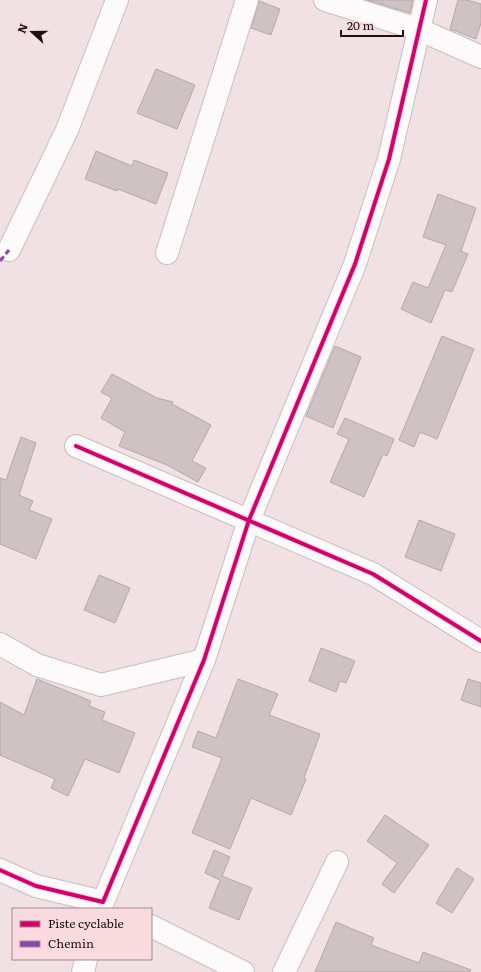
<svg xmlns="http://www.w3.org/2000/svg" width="481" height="972" font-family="Literata,serif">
<rect width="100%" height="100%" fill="#f1e1e4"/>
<!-- building -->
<g fill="#cec2c4" stroke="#b4a8ab">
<path d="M367 0H413L410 13Z"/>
<path d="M458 0H467L481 4V23L476 39 450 29Z"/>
<path d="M259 1 280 9 271 35 251 28Z"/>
<path d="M156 69 195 85 177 129 137 113Z"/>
<path d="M96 151 132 166 134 160 168 173 156 204 118 189 117 191 85 179Z"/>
<path d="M438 194 476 208 461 251 468 254 452 292 445 290 431 323 401 309 413 282 428 288 446 245 423 237Z"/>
<path d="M442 336 474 349 437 439 420 432 414 447 399 440Z"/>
<path d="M335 346 361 357 333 428 306 416Z"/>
<path d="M112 374 157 398 173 402 172 404 211 425 192 461 206 468 198 482 167 465 119 446 125 432 101 418 112 398 101 392Z"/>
<path d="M345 418 394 439 387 456 383 454 364 497 330 482 349 439 337 434Z"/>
<path d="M21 437 36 443 19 495 33 501 29 510 52 519 36 559 0 544V478L6 480Z"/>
<path d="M419 520 455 534 441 571 405 557Z"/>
<path d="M99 575 130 588 115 623 84 610Z"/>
<path d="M321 648 355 661 346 683 340 681 336 692 309 681Z"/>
<path d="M37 679 91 701 89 706 105 712 102 720 135 733 119 773 85 759 68 796 51 788 55 779 0 755V702L24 715Z"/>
<path d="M238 679 278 694 269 715 320 734 304 778 306 779 291 815 251 798 230 849 192 833 222 758 192 747 198 731 216 738Z"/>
<path d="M468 679 481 683V707L461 700Z"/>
<path d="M385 815 429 845 394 893 382 884 397 863 367 841Z"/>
<path d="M214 850 230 857 222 876 252 888 239 920 209 908 220 880 205 873Z"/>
<path d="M457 868 474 879 452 913 436 903Z"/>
<path d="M336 922 374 938 371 945 419 963 423 952 471 970 470 972H315Z"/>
</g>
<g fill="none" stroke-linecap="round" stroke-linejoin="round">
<!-- minor casing -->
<g stroke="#c9bdbf" stroke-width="24">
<g id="minor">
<path d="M325 0 418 29 481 57"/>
<path d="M9 250 67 130 117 0"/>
<path d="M167 253 247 0"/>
<path d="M76 446 373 574 481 641"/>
<path d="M0 644 37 665 101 685 204 660"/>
<path d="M0 870 36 886 103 902 204 660 249 520 355 264 389 159 426 0"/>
<path d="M151 926 243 972"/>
<path d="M83 972 86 959"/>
<path d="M284 972 337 862"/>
</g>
</g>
<!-- minor -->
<use href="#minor" stroke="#fdfafb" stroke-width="22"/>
<!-- quiet -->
<path stroke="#8e44ad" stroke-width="3" stroke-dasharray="6 3" stroke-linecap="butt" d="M0 261 9 250"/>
<!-- cycleway casing -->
<g stroke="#f8dadf" stroke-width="6">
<g id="cycleway">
<path d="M76 446 373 574 481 641"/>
<path d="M0 870 36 886 103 902 204 660 249 520 355 264 389 159 426 0"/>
</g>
</g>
<!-- cycleway -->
<use href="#cycleway" stroke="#d6006c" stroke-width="4"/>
</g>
<!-- legend -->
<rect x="12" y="908" width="140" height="52" fill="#f8dadf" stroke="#9f8a8d"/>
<rect x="20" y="921" width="20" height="6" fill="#d6006c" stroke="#9f8a8d"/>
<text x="48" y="928" font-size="12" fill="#1a1113">Piste cyclable</text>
<rect x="20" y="941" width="20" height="6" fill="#8e44ad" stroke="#9f8a8d"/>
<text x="48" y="948" font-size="12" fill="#1a1113">Chemin</text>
<!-- north arrow -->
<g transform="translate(32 32) rotate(291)" stroke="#f8dadf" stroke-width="3" paint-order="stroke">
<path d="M0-3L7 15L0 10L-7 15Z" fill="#1a1113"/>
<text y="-6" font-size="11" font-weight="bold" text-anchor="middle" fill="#1a1113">N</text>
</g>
<!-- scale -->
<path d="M341 30v6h62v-6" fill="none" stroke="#1a1113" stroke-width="2"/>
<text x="347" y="30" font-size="12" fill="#1a1113" stroke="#f8dadf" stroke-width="3" paint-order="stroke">20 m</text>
</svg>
